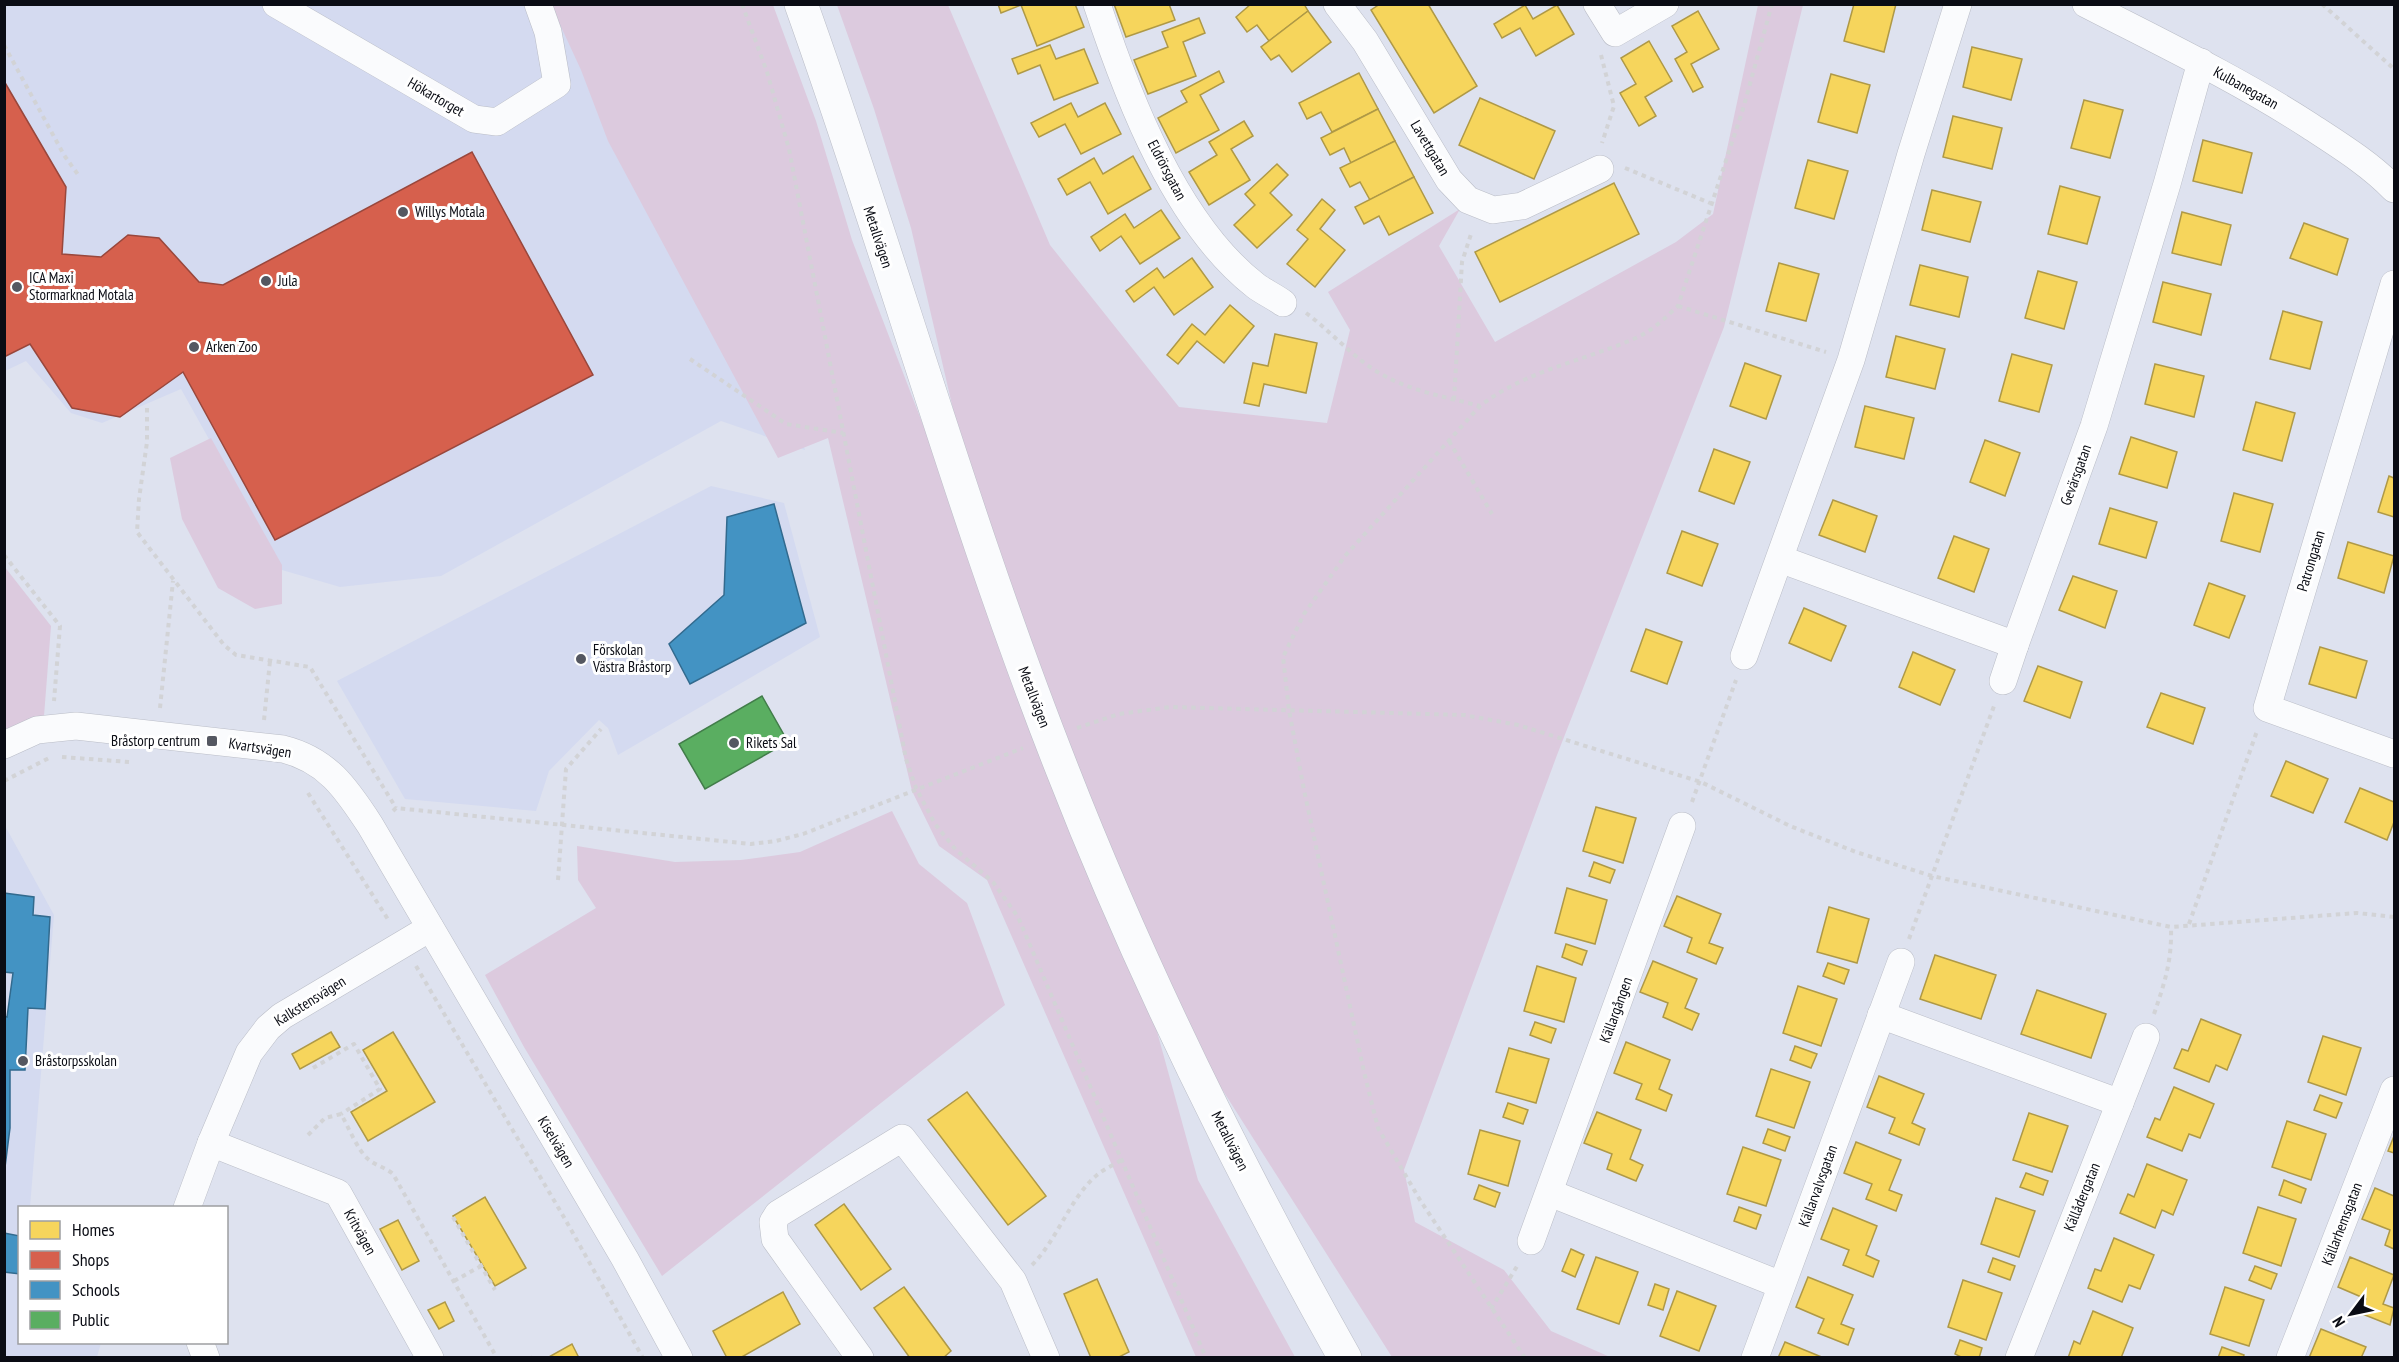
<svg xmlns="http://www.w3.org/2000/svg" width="2399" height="1362" font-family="'PT Sans Narrow',sans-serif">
<rect width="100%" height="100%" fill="#dee2ef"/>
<!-- built -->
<g fill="#d4daf0">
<path d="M4 5H655L805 450 721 421 441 576 340 587 282 570 181 389 102 423 71 413 26 361 5 371Z"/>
<path d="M711 486 784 503 820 637 618 755 608 728 599 720 549 771 536 811 405 799 337 681Z"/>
<path d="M4 824 54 915 30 1207 20 1208V1342L101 1343 97 1357H5Z"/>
</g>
<!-- green -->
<g fill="#dccade">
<path d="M551 5H773L816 121 852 240 1008 646 911 228 874 109 837 5H948L1050 245 1179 407 1327 423 1350 330 1328 292 1460 209 1439 246 1495 342 1676 242 1713 214 1758 5H1803L1724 327 1557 755 1404 1170 1415 1222 1504 1270 1551 1331 1610 1357H1392L1135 952 1198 1180 1295 1357H1196L987 880 939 846 912 791 828 438 778 458 608 141 581 70Z"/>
<path d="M211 438 282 565V604L255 609 218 588 182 519 170 458Z"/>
<path d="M4 566 51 626 44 716 5 729Z"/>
<path d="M892 811 919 864 967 903 1005 1005 662 1276 524 1047 485 975 596 908 578 880 577 846 675 862 741 860 800 852Z"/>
</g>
<!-- homes -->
<g fill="#f6d55c" stroke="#af9946" stroke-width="1.5">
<path d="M998 4H1075L1084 27 1037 46 1021 5 1001 13Z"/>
<path d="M1114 4H1169L1175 20 1126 37Z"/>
<path d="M1251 4H1304L1308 11 1269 41 1257 25 1247 32 1236 17Z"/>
<path d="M1380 4H1428L1477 86 1434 113 1371 10Z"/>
<path d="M1854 4H1896L1884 52 1844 41Z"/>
<path d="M1525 5 1533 19 1557 5 1574 34 1536 56 1520 28 1502 38 1494 24Z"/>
<path d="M1308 11 1331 42 1292 72 1279 55 1271 60 1261 47Z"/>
<path d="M1698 11 1719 49 1691 64 1703 87 1693 92 1675 59 1687 52 1672 26Z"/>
<path d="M1199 18 1205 33 1183 42 1196 76 1148 94 1134 60 1168 47 1162 32Z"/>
<path d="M1649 41 1672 81 1645 97 1656 116 1639 126 1620 93 1636 84 1621 58Z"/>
<path d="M1050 45 1056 59 1084 49 1098 83 1054 100 1040 65 1018 74 1012 59Z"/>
<path d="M1972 47 2022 59 2011 100 1963 87Z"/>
<path d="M1219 71 1224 82 1200 95 1219 130 1176 153 1158 118 1187 102 1181 91Z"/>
<path d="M1359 73 1378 109 1332 132 1321 112 1307 119 1299 103Z"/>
<path d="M1831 74 1870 85 1857 133 1818 122Z"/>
<path d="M1480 98 1555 131 1534 179 1459 145Z"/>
<path d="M2084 100 2123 110 2110 158 2071 148Z"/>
<path d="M1071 103 1078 117 1105 103 1121 134 1081 154 1065 124 1039 137 1031 123Z"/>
<path d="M1378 109 1395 141 1351 163 1344 148 1330 155 1321 138Z"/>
<path d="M1953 116 2002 128 1992 169 1943 157Z"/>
<path d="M1244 121 1253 136 1231 149 1250 180 1209 205 1189 172 1217 155 1209 142Z"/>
<path d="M2203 140 2252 153 2242 193 2193 181Z"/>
<path d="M1395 141 1414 177 1370 200 1360 182 1350 187 1340 168Z"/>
<path d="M1133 156 1151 189 1108 214 1090 182 1067 195 1058 179 1094 158 1103 174Z"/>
<path d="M1808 160 1848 171 1834 219 1795 208Z"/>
<path d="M1277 164 1288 175 1270 193 1292 215 1257 248 1234 225 1255 205 1245 194Z"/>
<path d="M1414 177 1433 213 1389 235 1379 216 1364 224 1355 207Z"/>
<path d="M1614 183 1639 234 1500 302 1475 252Z"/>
<path d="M2060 186 2100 197 2087 244 2048 234Z"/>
<path d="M1932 190 1981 202 1970 242 1922 230Z"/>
<path d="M1322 199 1335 210 1320 229 1345 250 1315 287 1287 264 1308 239 1297 230Z"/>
<path d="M1161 210 1180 238 1140 264 1121 236 1100 251 1091 237 1125 214 1134 228Z"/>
<path d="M2182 212 2231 225 2221 265 2172 253Z"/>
<path d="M2304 223 2348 239 2337 275 2290 258Z"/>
<path d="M1192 258 1213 287 1174 315 1154 287 1134 302 1126 291 1157 268 1164 278Z"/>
<path d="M1779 263 1819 274 1806 321 1766 311Z"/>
<path d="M1920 265 1968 277 1959 317 1910 305Z"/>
<path d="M2038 271 2077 282 2064 329 2025 318Z"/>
<path d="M2163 282 2211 294 2201 335 2153 322Z"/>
<path d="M1230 305 1254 326 1224 363 1197 341 1178 364 1167 355 1192 324 1205 335Z"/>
<path d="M2283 311 2322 322 2310 369 2270 359Z"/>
<path d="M1275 334 1317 343 1306 393 1264 384 1259 406 1244 403 1253 363 1268 366Z"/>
<path d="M1896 336 1945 349 1935 389 1886 377Z"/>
<path d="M2012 354 2052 365 2039 412 1999 401Z"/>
<path d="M1745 363 1781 376 1766 419 1730 406Z"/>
<path d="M2155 364 2204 376 2194 417 2145 404Z"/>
<path d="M2256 402 2295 413 2282 461 2243 450Z"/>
<path d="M1865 406 1914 418 1904 459 1855 447Z"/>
<path d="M2131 437 2177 452 2167 488 2119 474Z"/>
<path d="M1985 440 2020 453 2005 496 1970 482Z"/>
<path d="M1714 449 1750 462 1734 504 1699 491Z"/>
<path d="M2389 476 2394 478V517L2378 512Z"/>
<path d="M2234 493 2273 504 2260 552 2221 541Z"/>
<path d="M1833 500 1877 516 1865 552 1819 535Z"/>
<path d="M2110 508 2157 522 2146 558 2099 544Z"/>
<path d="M1682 531 1718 544 1702 586 1667 573Z"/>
<path d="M1954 536 1989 549 1974 592 1938 578Z"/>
<path d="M2348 542 2394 556 2384 593 2338 578Z"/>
<path d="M2073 576 2117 591 2105 628 2059 610Z"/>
<path d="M2209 583 2245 596 2229 638 2194 625Z"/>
<path d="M1804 608 1846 626 1831 661 1789 643Z"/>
<path d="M1646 629 1682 642 1667 684 1631 671Z"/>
<path d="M2320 647 2367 661 2356 698 2309 684Z"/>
<path d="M1913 652 1955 670 1940 705 1899 687Z"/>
<path d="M2038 666 2082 682 2070 718 2024 701Z"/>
<path d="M2161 693 2205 708 2193 744 2147 727Z"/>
<path d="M2286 761 2328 779 2313 813 2271 796Z"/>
<path d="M2360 788 2394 802V822L2387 840 2345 822Z"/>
<path d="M1596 807 1636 818 1623 863 1583 851Z"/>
<path d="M1594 862 1615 870 1610 883 1589 876Z"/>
<path d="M1567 888 1607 900 1595 944 1555 933Z"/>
<path d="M1677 896 1721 914 1709 943 1723 948 1716 964 1687 952 1692 938 1664 926Z"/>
<path d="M1829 907 1869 919 1857 963 1817 952Z"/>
<path d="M1566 944 1587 951 1582 965 1562 957Z"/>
<path d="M1935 955 1996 975 1981 1019 1920 999Z"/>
<path d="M1653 961 1697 979 1685 1008 1699 1014 1692 1030 1663 1017 1668 1003 1640 992Z"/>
<path d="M1828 963 1849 970 1844 984 1823 976Z"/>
<path d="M1537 966 1576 978 1564 1022 1524 1011Z"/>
<path d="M1798 986 1837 999 1821 1046 1783 1033Z"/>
<path d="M2037 990 2106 1014 2091 1058 2021 1034Z"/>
<path d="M2201 1019 2241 1035 2227 1070 2216 1065 2209 1082 2174 1068 2182 1049 2188 1051Z"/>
<path d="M1535 1022 1556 1029 1551 1043 1530 1035Z"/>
<path d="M331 1032 340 1047 300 1069 292 1054Z"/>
<path d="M393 1032 435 1102 368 1141 351 1112 387 1091 363 1050Z"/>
<path d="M2323 1036 2361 1048 2346 1095 2308 1082Z"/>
<path d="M1626 1042 1670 1060 1659 1089 1672 1095 1666 1111 1636 1099 1642 1084 1614 1073Z"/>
<path d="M1795 1046 1817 1054 1811 1068 1790 1060Z"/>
<path d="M1509 1048 1549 1059 1536 1103 1496 1092Z"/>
<path d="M1771 1069 1810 1082 1794 1128 1756 1116Z"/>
<path d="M1879 1076 1924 1094 1912 1123 1925 1129 1919 1145 1889 1133 1895 1118 1867 1107Z"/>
<path d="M2174 1087 2214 1104 2200 1138 2189 1134 2182 1151 2147 1137 2155 1118 2160 1120Z"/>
<path d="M967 1092 1046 1196 1008 1225 928 1120Z"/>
<path d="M2320 1095 2342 1103 2336 1118 2314 1110Z"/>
<path d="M1508 1103 1528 1110 1523 1124 1503 1117Z"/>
<path d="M1597 1112 1641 1130 1630 1159 1643 1165 1636 1181 1607 1169 1612 1154 1584 1143Z"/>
<path d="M2029 1113 2068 1126 2052 1172 2013 1160Z"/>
<path d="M2287 1121 2326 1134 2311 1180 2272 1167Z"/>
<path d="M1768 1129 1790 1137 1785 1151 1763 1143Z"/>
<path d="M1480 1130 1520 1141 1508 1186 1468 1174Z"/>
<path d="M2394 1136V1153L2388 1151Z"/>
<path d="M1856 1142 1901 1160 1889 1190 1902 1195 1896 1211 1866 1199 1872 1184 1844 1173Z"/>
<path d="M1743 1147 1781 1160 1766 1206 1727 1194Z"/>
<path d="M2147 1164 2187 1180 2173 1215 2162 1210 2155 1228 2120 1213 2128 1194 2134 1197Z"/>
<path d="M2026 1173 2048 1181 2043 1195 2020 1187Z"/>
<path d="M2284 1180 2306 1189 2301 1203 2279 1195Z"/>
<path d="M1479 1185 1500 1193 1495 1207 1474 1199Z"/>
<path d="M2375 1188 2394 1196V1249L2385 1245 2390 1230 2362 1219Z"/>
<path d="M485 1197 526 1268 495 1286 453 1216Z"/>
<path d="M1996 1198 2035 1211 2019 1257 1981 1244Z"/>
<path d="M844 1204 891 1269 861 1290 815 1225Z"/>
<path d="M1739 1207 1761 1215 1756 1229 1734 1221Z"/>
<path d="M2258 1207 2296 1219 2281 1266 2243 1253Z"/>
<path d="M1833 1208 1877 1226 1866 1255 1879 1261 1873 1277 1843 1265 1849 1250 1821 1239Z"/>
<path d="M398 1220 419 1261 402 1270 380 1229Z"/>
<path d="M2114 1238 2154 1255 2140 1289 2129 1285 2122 1302 2088 1288 2095 1269 2101 1271Z"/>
<path d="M1571 1249 1584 1255 1575 1277 1562 1271Z"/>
<path d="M1596 1257 1638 1272 1619 1324 1577 1309Z"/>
<path d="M2350 1257 2394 1275 2383 1304 2394 1308 2390 1325 2360 1313 2366 1299 2338 1287Z"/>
<path d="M1993 1258 2015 1266 2010 1280 1988 1272Z"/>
<path d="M2255 1266 2277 1274 2271 1289 2249 1280Z"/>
<path d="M1808 1277 1853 1295 1841 1324 1854 1329 1848 1345 1818 1333 1824 1319 1796 1307Z"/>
<path d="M1097 1279 1129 1352 1117 1358H1091L1064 1294Z"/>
<path d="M1963 1280 2002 1293 1986 1340 1948 1327Z"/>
<path d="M1655 1284 1669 1289 1663 1310 1648 1305Z"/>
<path d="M904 1287 951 1351 943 1358H910L874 1308Z"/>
<path d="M2225 1287 2264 1300 2249 1346 2210 1334Z"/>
<path d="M1677 1291 1716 1306 1699 1351 1660 1336Z"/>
<path d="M783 1292 800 1324 740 1358H727L713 1331Z"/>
<path d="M445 1302 454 1321 439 1329 428 1310Z"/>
<path d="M2093 1311 2133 1328 2121 1358H2068L2074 1341 2080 1344Z"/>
<path d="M2321 1329 2366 1347 2361 1358H2309Z"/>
<path d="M1960 1340 1982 1348 1979 1358H1963L1955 1354Z"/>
<path d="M1785 1342 1824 1358H1778Z"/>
<path d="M572 1344 579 1358H547Z"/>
<path d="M2222 1347 2244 1355 2243 1358H2218Z"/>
</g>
<!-- shops -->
<path fill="#d6604d" stroke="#99473c" stroke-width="1.5" d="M4 81 66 187 62 254 101 257 128 235 159 238 199 282 223 285 472 152 593 375 275 540 183 372 120 417 72 408 30 344 4 357Z"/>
<!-- schools -->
<g fill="#4393c3" stroke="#326a8e" stroke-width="1.5">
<path d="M774 504 806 623 690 684 669 644 724 595 727 517Z"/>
<path d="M4 893 34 897 33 915 50 917 45 1009 28 1008 25 1070H10V1128L4 1175V1016L7 1017 13 973 4 972Z"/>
<path d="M4 1233 20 1236V1274L4 1272Z"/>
</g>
<!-- public -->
<path fill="#5aae61" stroke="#427d4a" stroke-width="1.5" d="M762 696 788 742 705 789 679 744Z"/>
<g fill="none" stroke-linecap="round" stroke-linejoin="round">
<!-- minor casing -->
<g stroke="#babdc7" stroke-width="28">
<g id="minor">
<path d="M276 4 474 119 497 122 557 84 548 32 538 4"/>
<path d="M1097 4C1128 98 1176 224 1256 286 1264 292 1275 297 1283 303"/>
<path d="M1337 4 1365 41 1449 180 1468 200 1493 210 1522 206 1600 169"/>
<path d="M1597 4 1615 33 1665 4"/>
<path d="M2086 4C2162 43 2239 80 2310 126 2339 145 2370 164 2394 189"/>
<path d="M2394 284 2267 708 2394 754"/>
<path d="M1780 559 2015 645 2094 426 2167 184 2201 62"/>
<path d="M1744 656 1851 360 1911 154 1958 4"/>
<path d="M2003 681 2015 645"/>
<path d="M4 745 37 730 76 726 283 749C327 760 346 788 370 825L625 1259 679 1358"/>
<path d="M1881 1015 2120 1103"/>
<path d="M211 1143 338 1193 430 1358"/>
<path d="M1550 1193 1781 1285"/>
<path d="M187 1208 211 1143 249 1053 268 1028 282 1016 430 928"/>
<path d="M1531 1241 1682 826"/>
<path d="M200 1342 206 1358"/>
<path d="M860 1358 775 1239 773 1222 778 1214 902 1138 1013 1281 1046 1358"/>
<path d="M1755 1358 1901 962"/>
<path d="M2019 1358 2146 1037"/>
<path d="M2290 1358 2394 1090"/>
</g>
</g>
<!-- major casing -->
<g stroke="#babdc7" stroke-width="34">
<path id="major" d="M801 4C892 258 963 518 1062 769 1141 972 1238 1168 1345 1358"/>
</g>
<!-- path -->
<g stroke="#d2d3d6" stroke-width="4" stroke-dasharray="4.5 4.5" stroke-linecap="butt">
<path d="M742 4 767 72 789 149 906 759 916 788 935 824 956 850 993 882 1018 917 1206 1358"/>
<path d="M2322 4 2394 69"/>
<path d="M4 45 64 155 79 176"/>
<path d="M1601 55 1614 106 1602 143"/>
<path d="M1625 168 1710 203"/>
<path d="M1678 306 1826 352"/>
<path d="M1306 313C1328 329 1347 351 1370 367 1403 390 1442 396 1480 406"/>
<path d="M690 359 786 424 843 433"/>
<path d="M1454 400 1462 262 1472 231"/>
<path d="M147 408V442L139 499 137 532 224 645 236 655 310 667 396 808"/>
<path d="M1449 441 1492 514"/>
<path d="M4 555 60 626 54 701"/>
<path d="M160 708 173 581"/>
<path d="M264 720 270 661"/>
<path d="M1077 728 1119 714 1170 707 1464 715 1518 725 1701 782 1790 826 1856 852 1932 876 2171 927 2357 913 2394 917"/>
<path d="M62 757 129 762"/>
<path d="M4 781 49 758"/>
<path d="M308 793 389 921"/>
<path d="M1692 802 1736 680"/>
<path d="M393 811 396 808 751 844 776 841 803 834 1023 748"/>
<path d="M558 880 566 769 601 729"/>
<path d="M2189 924 2257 731"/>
<path d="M1909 939 1994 706"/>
<path d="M416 966 565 1219 643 1358"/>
<path d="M2154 1014C2165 982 2172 960 2171 927"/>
<path d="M313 1068 354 1044 380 1089 341 1114"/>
<path d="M308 1135 325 1118 341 1114C348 1126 358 1151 368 1159 376 1166 385 1167 393 1174L497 1358"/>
<path d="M453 1217 495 1290"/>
<path d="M1032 1265C1058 1239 1069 1199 1097 1175 1104 1169 1114 1165 1121 1160"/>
<path d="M454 1281 481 1266"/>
<path d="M1491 1309 1519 1263"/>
<path d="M530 1357 531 1358"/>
<path d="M1525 1358 1420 1200 1378 1128 1364 1072 1304 790 1289 710 1283 657 1304 614 1345 556 1480 406C1526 370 1585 361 1638 337 1653 330 1666 317 1678 306L1743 109 1772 4"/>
</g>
<!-- minor -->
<use href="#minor" stroke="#fafbfd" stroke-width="27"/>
<!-- major -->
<use href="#major" stroke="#fafbfd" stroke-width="33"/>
</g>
<!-- markers -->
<g fill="#545761" stroke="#fff" stroke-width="2">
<circle cx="403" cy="212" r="6"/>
<circle cx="266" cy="281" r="6"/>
<circle cx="17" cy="287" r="6"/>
<circle cx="194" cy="347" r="6"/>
<circle cx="581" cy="659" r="6"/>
<rect x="206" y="735" width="12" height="12" rx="3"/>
<circle cx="734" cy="743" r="6"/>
<circle cx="23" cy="1061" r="6"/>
</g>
<g text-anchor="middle" stroke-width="6" stroke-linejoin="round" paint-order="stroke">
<!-- street labels -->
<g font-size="15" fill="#0a0c14" stroke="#fff">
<text transform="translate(2246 88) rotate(29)" y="5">Kulbanegatan</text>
<text transform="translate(436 97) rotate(30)" y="5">Hökartorget</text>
<text transform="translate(1430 148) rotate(59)" y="5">Lavettgatan</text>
<text transform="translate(1167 170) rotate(62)" y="5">Eldrörsgatan</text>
<text transform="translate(878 237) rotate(72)" y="5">Metallvägen</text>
<text transform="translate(2076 475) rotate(-70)" y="5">Gevärsgatan</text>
<text transform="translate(2311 561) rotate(-73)" y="5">Patrongatan</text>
<text transform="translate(1034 697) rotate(69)" y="5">Metallvägen</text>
<text transform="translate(260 748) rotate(9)" y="5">Kvartsvägen</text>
<text transform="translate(310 1001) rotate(-32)" y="5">Kalkstensvägen</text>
<text transform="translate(1616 1010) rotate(-70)" y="5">Källargången</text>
<text transform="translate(1230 1141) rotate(63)" y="5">Metallvägen</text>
<text transform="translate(556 1142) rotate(59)" y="5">Kiselvägen</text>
<text transform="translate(1818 1186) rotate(-70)" y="5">Källarvalvsgatan</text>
<text transform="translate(2082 1197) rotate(-68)" y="5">Källådergatan</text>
<text transform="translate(2342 1224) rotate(-69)" y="5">Källarhemsgatan</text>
<text transform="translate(360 1232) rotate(61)" y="5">Kritvägen</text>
</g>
<!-- poi labels -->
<g font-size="15" fill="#0a0c14" stroke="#fff" text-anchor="start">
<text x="415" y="217">Willys Motala</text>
<text x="29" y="283">ICA Maxi<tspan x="29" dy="17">Stormarknad Motala</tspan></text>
<text x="278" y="286">Jula</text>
<text x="206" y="352">Arken Zoo</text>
<text x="593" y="655">Förskolan<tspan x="593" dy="17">Västra Bråstorp</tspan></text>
<text x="200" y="746" text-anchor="end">Bråstorp centrum</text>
<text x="746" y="748">Rikets Sal</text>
<text x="35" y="1066">Bråstorpsskolan</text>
</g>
</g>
<!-- border -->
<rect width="2399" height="1362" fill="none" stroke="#0a0c14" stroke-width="12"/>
<!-- legend -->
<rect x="18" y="1206" width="210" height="138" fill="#ffffff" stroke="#9d9ea1" stroke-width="1.5"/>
<rect x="30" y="1221" width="30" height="18" fill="#f6d55c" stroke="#9d9ea1" stroke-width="1.5"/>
<text x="72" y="1236" font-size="18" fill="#0a0c14">Homes</text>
<rect x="30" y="1251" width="30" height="18" fill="#d6604d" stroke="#9d9ea1" stroke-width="1.5"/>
<text x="72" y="1266" font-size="18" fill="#0a0c14">Shops</text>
<rect x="30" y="1281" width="30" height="18" fill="#4393c3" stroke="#9d9ea1" stroke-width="1.5"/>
<text x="72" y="1296" font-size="18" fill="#0a0c14">Schools</text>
<rect x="30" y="1311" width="30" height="18" fill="#5aae61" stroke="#9d9ea1" stroke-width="1.5"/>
<text x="72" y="1326" font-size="18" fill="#0a0c14">Public</text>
<!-- north arrow -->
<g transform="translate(2351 1314) rotate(238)" stroke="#ffffff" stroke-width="4.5" paint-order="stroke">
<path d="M0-4.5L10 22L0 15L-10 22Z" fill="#0a0c14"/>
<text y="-9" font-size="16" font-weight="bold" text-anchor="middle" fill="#0a0c14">N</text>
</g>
</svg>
